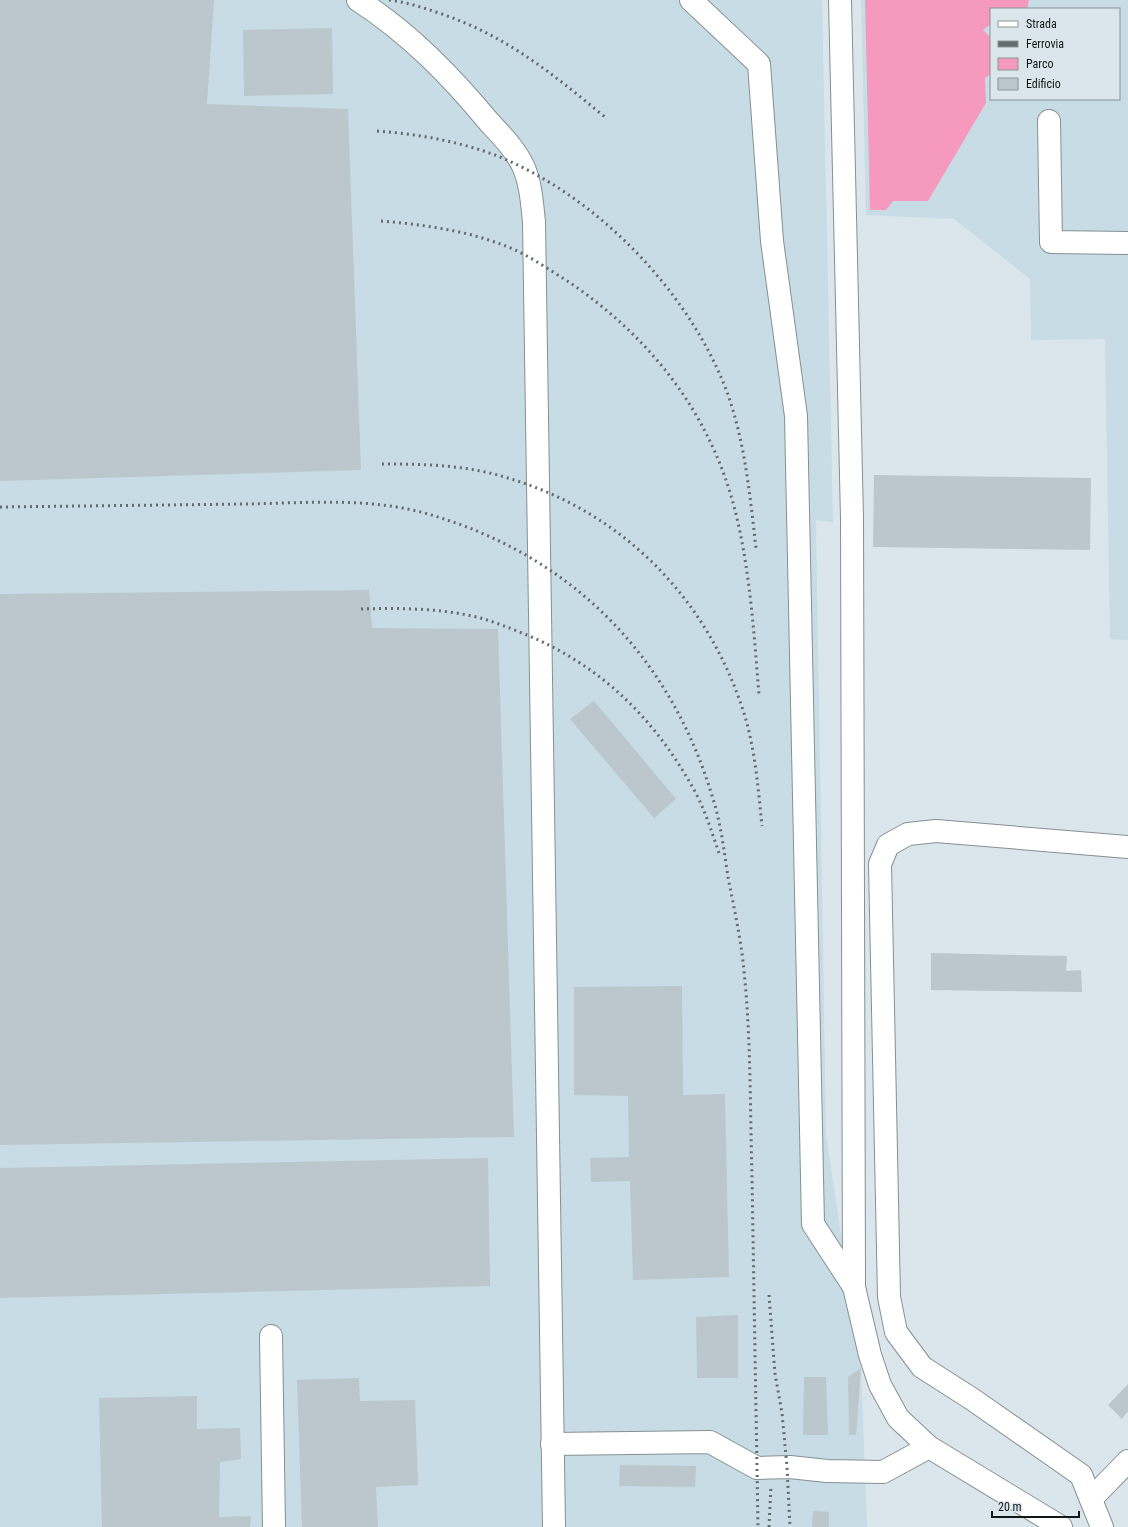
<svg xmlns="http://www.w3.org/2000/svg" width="1128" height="1527" font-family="'Roboto Condensed',sans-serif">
<rect width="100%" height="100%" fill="#dae6eb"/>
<!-- built -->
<g fill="#c8dce5" fill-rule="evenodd">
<path d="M0 0H822L833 522 816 520 826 1135 861 1368 867 1527H0Z"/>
<path d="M861 0H1128V640L1110 639 1105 339 1031 340 1030 279 954 219 866 215ZM991 9H1119V99H991Z"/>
</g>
<!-- green -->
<path fill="#f699be" d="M865 0H1029L1027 9H991V24L983 30 991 38V74L985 78 986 103 928 201H893L886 210H870Z"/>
<!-- building -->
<g fill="#bbc7cc">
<path d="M0 0H214L207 104 348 109 361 470 0 481Z"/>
<path d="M332 28 333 94 244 96 243 30Z"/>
<path d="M874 475 1091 478 1090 550 873 547Z"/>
<path d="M369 590 372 628 498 629 514 1137 0 1145V594Z"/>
<path d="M594 701 676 799 654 818 570 719Z"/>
<path d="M931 953 1067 956 1066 971 1081 970 1082 992 931 990Z"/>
<path d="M682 986 683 1095 725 1094 729 1277 633 1280 630 1181 591 1182 590 1158 629 1157 628 1096 574 1095V987Z"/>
<path d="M488 1158 490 1286 0 1298V1168Z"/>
<path d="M738 1315V1378H697L696 1317Z"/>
<path d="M861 1368 856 1435H849L848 1377Z"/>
<path d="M804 1377H826L828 1435H803Z"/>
<path d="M359 1378 360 1401 415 1400 418 1485 376 1487 378 1527H302L297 1380Z"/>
<path d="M1128 1384V1413L1127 1412 1122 1419 1108 1405Z"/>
<path d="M197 1396V1429L240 1428 241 1459 220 1462 219 1517 251 1516 250 1527H102L99 1398Z"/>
<path d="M620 1465 696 1466 695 1487 619 1486Z"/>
<path d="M813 1511 829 1512V1527H812Z"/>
</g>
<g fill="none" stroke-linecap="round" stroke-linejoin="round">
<!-- minor casing -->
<g stroke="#859094" stroke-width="24">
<g id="minor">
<path d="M358 0C410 34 450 75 489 122 502 136 516 150 524 168 531 185 532 203 534 222L554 1527"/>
<path d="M691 0 759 64 772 241 796 416 813 1224 854 1287"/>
<path d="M840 0 852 518 854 1287 870 1355 880 1385 898 1418 929 1447 1061 1527"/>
<path d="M1049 121 1051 242 1128 243"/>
<path d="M271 1336 274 1527"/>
<path d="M552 1444 710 1442 757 1468 790 1467 827 1471 883 1472 929 1447"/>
<path d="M1091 1499 1128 1461"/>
<path d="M1102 1527 1081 1475 972 1399 922 1367 896 1332 889 1297 880 864 888 845 908 834 936 831 1128 847"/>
</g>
</g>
<!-- minor -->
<use href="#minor" stroke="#fff" stroke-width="22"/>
<!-- rail -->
<g stroke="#646b6e" stroke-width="3" stroke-dasharray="2 4" stroke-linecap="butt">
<path d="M389 0C405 2 421 7 436 12 506 35 550 72 605 117"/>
<path d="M377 131C417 134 457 141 495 155 596 195 689 291 727 392 745 442 750 496 756 548"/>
<path d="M381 221C426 225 471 231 513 249 533 258 551 271 569 282 651 338 710 413 735 510 750 570 754 633 759 695"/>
<path d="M382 464C425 464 467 465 508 478 622 512 706 597 743 710 755 747 758 787 762 826"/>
<path d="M0 507C82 506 164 505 246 504 306 503 370 497 428 514 571 555 671 656 713 799 721 824 724 851 728 877 734 908 741 939 744 971 751 1039 750 1108 752 1177 754 1294 756 1410 758 1527"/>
<path d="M361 609C398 608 436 608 472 616 491 620 509 628 527 635 601 666 654 718 693 788 705 809 712 833 720 856"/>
<path d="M769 1295 775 1374 782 1413 787 1467 790 1527"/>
<path d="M769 1527 771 1485"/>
</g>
</g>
<!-- legend -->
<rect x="990" y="8" width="130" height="92" fill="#dae6eb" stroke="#8a9397"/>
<rect x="998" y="21" width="20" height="6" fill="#ffffff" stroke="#8a9397"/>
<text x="1026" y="28" font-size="12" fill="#121618">Strada</text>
<rect x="998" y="41" width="20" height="6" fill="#646b6e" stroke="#8a9397"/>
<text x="1026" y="48" font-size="12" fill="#121618">Ferrovia</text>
<rect x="998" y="58" width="20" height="12" fill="#f699be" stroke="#8a9397"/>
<text x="1026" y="68" font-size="12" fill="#121618">Parco</text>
<rect x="998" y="78" width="20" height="12" fill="#bbc7cc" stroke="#8a9397"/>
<text x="1026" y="88" font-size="12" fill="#121618">Edificio</text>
<!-- scale -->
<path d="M992 1511v6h87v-6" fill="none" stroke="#121618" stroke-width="2"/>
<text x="998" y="1511" font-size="12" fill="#121618" stroke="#dae6eb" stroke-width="3" paint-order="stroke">20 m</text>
</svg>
